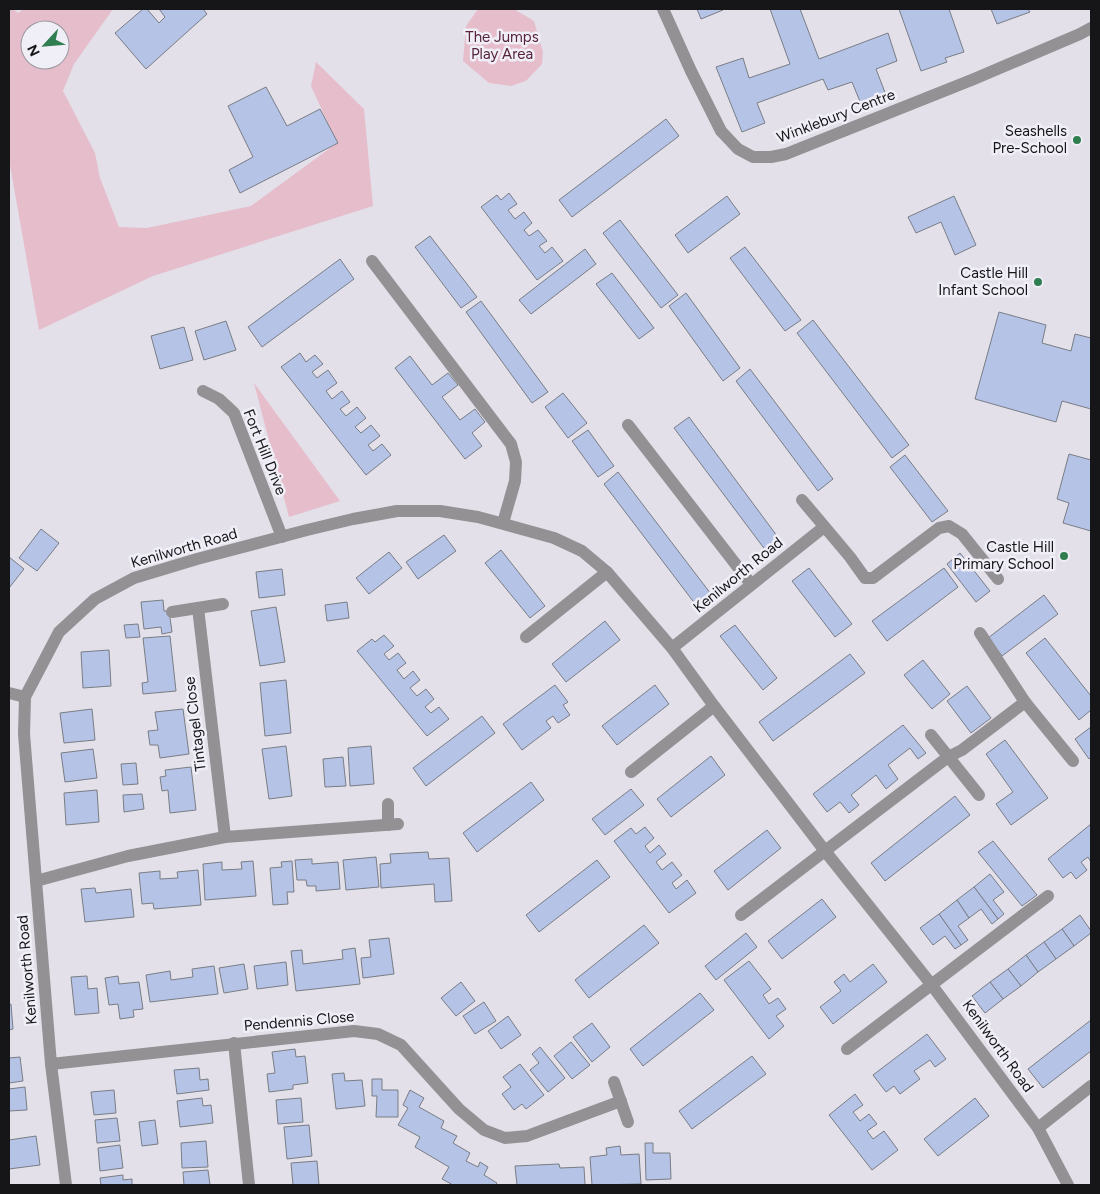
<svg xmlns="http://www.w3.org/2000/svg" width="1100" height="1194" font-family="Figtree,sans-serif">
<rect width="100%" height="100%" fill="#e3e0ea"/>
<!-- green -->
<g fill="#e5bdcb" fill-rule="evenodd">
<path d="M9 9H13L18 13 24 9H113L74 64 63 91 95 153 100 178 119 227 147 228 251 206 337 143 311 86 316 62 364 109 373 206 153 276 39 330 9 159ZM30 30H60V60H30Z"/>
<path d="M478 9H514L534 21 543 52 542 64 526 81 511 86 489 83 463 61 466 26Z"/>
<path d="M254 383 340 501 289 517Z"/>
</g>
<!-- building -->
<g fill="#b5c3e6" stroke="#797d85">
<path d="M143 9H147L159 23 165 17 159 9H203L207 14 146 69 115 33Z"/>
<path d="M697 9H722L723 10 701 19Z"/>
<path d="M770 9H800L819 59 888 33 897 61 876 69 886 95 861 104 852 82 828 90 823 79 757 103 765 123 742 132 716 67 743 58 749 78 790 64Z"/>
<path d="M899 9H949L964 52 945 58 947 62 921 71Z"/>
<path d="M991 9H1028L1030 12 997 24Z"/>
<path d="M266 87 287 126 320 109 338 143 240 193 229 170 253 157 228 106Z"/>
<path d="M666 119 679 136 572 217 559 200Z"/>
<path d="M509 193 517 204 508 210 515 219 524 212 532 223 524 230 529 236 538 230 547 241 539 246 545 253 552 247 563 261 537 280 481 207 497 195 501 200Z"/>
<path d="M727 196 740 214 688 253 675 235Z"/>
<path d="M954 196 976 245 955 255 941 222 916 233 908 217Z"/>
<path d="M620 220 678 295 661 308 603 233Z"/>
<path d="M430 236 477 297 461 308 415 247Z"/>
<path d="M745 247 801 320 785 331 730 258Z"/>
<path d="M585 249 596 264 531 314 519 300Z"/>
<path d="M340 259 354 279 262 347 248 327Z"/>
<path d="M612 273 654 328 639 339 596 284Z"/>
<path d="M686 293 740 368 723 381 669 306Z"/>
<path d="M481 301 548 392 532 403 466 312Z"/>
<path d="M999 312 1046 325 1042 343 1071 351 1075 334 1091 338V409L1062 401 1056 422 975 399Z"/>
<path d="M813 320 909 445 892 458 797 333Z"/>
<path d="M226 321 236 350 204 360 195 331Z"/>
<path d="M184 327 193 360 160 369 151 336Z"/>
<path d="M300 353 306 362 315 355 323 364 312 372 317 378 328 370 337 383 326 391 332 399 342 391 350 402 340 409 346 416 357 407 366 418 355 427 361 433 371 425 380 436 368 445 373 451 382 444 391 455 366 475 281 367Z"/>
<path d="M410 356 432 385 448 373 458 385 442 397 460 420 475 409 485 422 472 433 482 446 465 459 395 368Z"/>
<path d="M750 369 833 479 818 491 736 381Z"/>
<path d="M563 393 587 423 568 438 545 407Z"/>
<path d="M689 417 783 544 769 555 674 428Z"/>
<path d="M588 430 614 466 598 477 572 441Z"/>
<path d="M1069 454 1091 460V531L1063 523 1069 503 1057 499Z"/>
<path d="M905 455 948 511 932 522 890 467Z"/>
<path d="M618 472 714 598 699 609 604 484Z"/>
<path d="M41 529 59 543 37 571 19 558Z"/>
<path d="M444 535 456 551 418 579 406 562Z"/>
<path d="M501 550 545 606 530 618 485 563Z"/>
<path d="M389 552 402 568 369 594 356 578Z"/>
<path d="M960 553 990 591 976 602 947 564Z"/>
<path d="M9 557 24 569 9 588Z"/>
<path d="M809 568 852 624 835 637 792 581Z"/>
<path d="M944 568 958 587 887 641 872 621Z"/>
<path d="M282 569 285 595 259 598 256 572Z"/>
<path d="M1044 595 1058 614 1002 656 988 638Z"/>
<path d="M163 600 164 611H169L172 632 162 634 161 627 144 629 141 602Z"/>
<path d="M347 602 349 618 327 621 325 605Z"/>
<path d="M276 607 285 662 260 666 251 611Z"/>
<path d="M605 621 620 640 566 682 552 664Z"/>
<path d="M138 624 140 637 126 638 124 625Z"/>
<path d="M735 625 777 678 763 690 720 636Z"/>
<path d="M384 635 394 646 384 654 389 660 398 653 406 663 397 670 404 679 413 671 420 680 410 688 417 696 426 689 434 699 425 707 431 713 439 707 449 719 427 736 357 651 372 639 375 642Z"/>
<path d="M170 636 176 691 143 694 142 683 148 682 143 638Z"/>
<path d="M1045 638 1091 696V710L1079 720 1026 653Z"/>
<path d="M109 650 111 686 83 688 81 652Z"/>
<path d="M850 654 865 673 773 741 759 722Z"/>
<path d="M923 660 950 694 932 709 904 675Z"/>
<path d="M286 680 291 733 265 736 260 683Z"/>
<path d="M555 685 568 702 563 705 570 715 558 723 553 716 546 721 551 728 522 750 503 724Z"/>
<path d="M655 685 669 704 617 745 602 726Z"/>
<path d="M967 686 991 718 971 733 947 701Z"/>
<path d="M92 709 95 740 64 743 60 713Z"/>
<path d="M183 709 189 754 160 758 158 745H150L148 731 158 730 155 712Z"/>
<path d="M482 716 495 733 426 786 413 768Z"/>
<path d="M903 725 926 753 918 759 910 748 888 765 898 779 886 789 876 775 851 795 859 805 849 813 840 802 827 812 813 794Z"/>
<path d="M1091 727V757L1089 759 1075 739Z"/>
<path d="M1005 740 1048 798 1011 825 996 804 1013 792 986 754Z"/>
<path d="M286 746 292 796 269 799 262 749Z"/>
<path d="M371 746 374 784 350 786 348 748Z"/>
<path d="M93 749 97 778 65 782 61 753Z"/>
<path d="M711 756 725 775 671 817 657 799Z"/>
<path d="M343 757 346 786 325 787 323 759Z"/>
<path d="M136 763 138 784 123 785 121 764Z"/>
<path d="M191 767 196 810 170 813 168 790 162 791 160 777 166 776 165 770Z"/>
<path d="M531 782 544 800 477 852 463 833Z"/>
<path d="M631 789 644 805 605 835 592 819Z"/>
<path d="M97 790 99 822 66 825 64 793Z"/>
<path d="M142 794 144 809 124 812 123 795Z"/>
<path d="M955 796 970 815 885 881 871 863Z"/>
<path d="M1091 824V862L1088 857 1081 862 1087 870 1076 879 1071 872 1063 878 1048 859Z"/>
<path d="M645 827 654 838 645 846 650 853 659 845 666 854 656 862 662 870 672 862 682 875 672 883 676 889 687 880 696 893 669 913 614 841 631 828 636 834Z"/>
<path d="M767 830 781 848 728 890 714 871Z"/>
<path d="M993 841 1037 895 1022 906 978 852Z"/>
<path d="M428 852 429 859 449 858 452 901 435 902 434 884 381 888 380 864 391 863 390 854Z"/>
<path d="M376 857 379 887 346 890 343 860Z"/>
<path d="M312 859V864L338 862 340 889 316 891V886H307L306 880H297L295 860Z"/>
<path d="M597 860 610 877 539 932 526 915Z"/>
<path d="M253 861 256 896 205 900 203 864 222 862V870L242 869 241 862Z"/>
<path d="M292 861 294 892H287L288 904 273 905 270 868 282 867 281 862Z"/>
<path d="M198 870 201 905 154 909 153 903 142 904 139 873 160 871V879L178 878 177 872Z"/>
<path d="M990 874 1004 892 993 900 1004 914 998 919 974 887Z"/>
<path d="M974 887 998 919 992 924 981 909 969 918 957 900Z"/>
<path d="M95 888 96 893 131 889 134 917 85 922 81 889Z"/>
<path d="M822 899 836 917 782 959 768 941Z"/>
<path d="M957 900 969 918 958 926 968 940 961 945 939 914Z"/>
<path d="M939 914 961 945 955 949 945 936 933 945 920 928Z"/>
<path d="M1080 915 1091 931V933L1074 946 1062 929Z"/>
<path d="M644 925 659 943 589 998 575 980Z"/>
<path d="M1062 929 1074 946 1056 959 1044 942Z"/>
<path d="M746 933 757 947 716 980 705 966Z"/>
<path d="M389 938 394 974 363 978 361 958 371 957 369 940Z"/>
<path d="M1044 942 1056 959 1038 972 1026 955Z"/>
<path d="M355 948 360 984 296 991 291 951 302 950 303 964 343 959 342 950Z"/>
<path d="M1026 955 1038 972 1021 986 1008 969Z"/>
<path d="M749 961 771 989 763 995 769 1004 778 998 786 1009 776 1016 784 1026 769 1039 724 980Z"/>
<path d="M286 962 288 985 257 989 254 966Z"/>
<path d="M244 964 248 989 224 993 219 968Z"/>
<path d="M873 964 887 982 833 1024 820 1007 841 991 834 982 844 974 850 982Z"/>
<path d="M214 966 218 994 150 1002 146 975 170 971 171 980 193 977 192 969Z"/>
<path d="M1008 969 1021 986 1003 999 990 982Z"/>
<path d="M87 976 88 989 97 988 99 1013 75 1015 71 977Z"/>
<path d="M118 976 119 984 139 982 143 1009 133 1010 134 1017 120 1019 118 1004 109 1005 105 978Z"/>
<path d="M461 982 475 1001 456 1016 441 998Z"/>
<path d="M990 982 1003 999 985 1013 972 996Z"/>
<path d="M700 993 714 1010 643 1066 630 1049Z"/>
<path d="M484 1002 496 1021 475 1034 463 1016Z"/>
<path d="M11 1004 13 1029 9 1030V1005Z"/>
<path d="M508 1016 521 1035 501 1049 488 1031Z"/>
<path d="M1091 1020V1051L1043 1088 1028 1069Z"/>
<path d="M592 1023 610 1047 592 1062 573 1037Z"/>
<path d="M927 1034 946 1059 935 1067 930 1060 914 1071 920 1079 900 1094 894 1086 886 1092 873 1075Z"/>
<path d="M571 1042 590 1065 572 1079 554 1056Z"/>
<path d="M540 1047 565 1078 548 1092 530 1070 539 1063 532 1054Z"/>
<path d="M295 1049 296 1057 305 1056 308 1083 293 1085V1089L269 1092 267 1074 275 1073 272 1052Z"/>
<path d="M752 1056 766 1074 692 1129 679 1111Z"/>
<path d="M20 1057 23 1081 9 1083V1058Z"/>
<path d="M520 1064 544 1095 526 1109 522 1104 514 1110 502 1094 511 1087 503 1077Z"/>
<path d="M199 1068 200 1080 208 1079 209 1090 177 1094 174 1070Z"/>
<path d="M344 1073 345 1081 362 1080 365 1106 336 1109 332 1074Z"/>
<path d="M372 1079H382V1090H398V1117H376L377 1096H372Z"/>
<path d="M25 1087 27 1110 9 1111V1089Z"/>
<path d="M114 1090 116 1113 94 1115 91 1092Z"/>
<path d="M410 1090 424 1098 419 1107 444 1121 441 1128 457 1136 453 1143 470 1153 466 1161 478 1167 480 1162 488 1167 484 1175 497 1183 496 1185H453L442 1179 449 1167 415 1147 420 1137 398 1125 408 1108 403 1105Z"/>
<path d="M855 1094 863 1105 853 1112 860 1121 869 1114 877 1124 867 1131 873 1139 884 1131 898 1150 872 1170 829 1115Z"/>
<path d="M202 1098 203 1106 211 1105 213 1123 180 1127 177 1101Z"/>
<path d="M301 1098 303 1122 278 1124 276 1100Z"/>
<path d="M975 1098 989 1116 938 1156 924 1139Z"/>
<path d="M117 1118 120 1141 97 1143 95 1120Z"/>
<path d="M155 1120 158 1144 142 1146 139 1122Z"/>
<path d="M309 1125 312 1156 287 1159 284 1127Z"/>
<path d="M36 1136 40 1165 9 1169V1140Z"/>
<path d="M206 1141 208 1167 182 1168 181 1143Z"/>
<path d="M645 1143H653V1153H670L671 1179 646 1180Z"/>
<path d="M120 1145 123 1168 100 1171 98 1148Z"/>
<path d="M620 1146 621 1155 639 1154 641 1184 592 1185 590 1157 607 1155 606 1148Z"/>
<path d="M317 1161 319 1185H293L291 1163Z"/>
<path d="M559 1164 560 1168 584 1167 585 1185H517L515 1166Z"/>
<path d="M208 1170 210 1185H184L183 1172Z"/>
<path d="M123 1175V1180L132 1179V1185H101L100 1178Z"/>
</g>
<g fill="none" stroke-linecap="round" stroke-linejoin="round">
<!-- street -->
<g stroke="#949194" stroke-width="12">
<path d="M663 9 691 71 721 131 738 149 753 157H771L786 154 974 79 1080 34 1091 28"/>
<path d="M372 261 511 444 516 462 515 481 503 523"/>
<path d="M203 391 219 399 234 413 282 537"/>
<path d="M628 425 751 584"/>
<path d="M802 500 850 557 865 578H873L939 528 949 526 962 534 998 579"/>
<path d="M198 608 225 837"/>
<path d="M172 612 223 604"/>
<path d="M980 633 1025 702 1073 761"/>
<path d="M526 637 607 572"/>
<path d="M672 648 824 527"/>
<path d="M9 693 25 697"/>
<path d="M931 735 979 795"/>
<path d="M631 772 714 706"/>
<path d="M388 825V804"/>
<path d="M36 881 128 856 225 837 398 824"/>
<path d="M741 915 948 757 962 750 1025 702"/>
<path d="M234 1043 249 1185"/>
<path d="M847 1049 1048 896"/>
<path d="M51 1064 354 1031 378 1034 401 1045 459 1109 484 1130 505 1138 527 1136 621 1101"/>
<path d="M614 1082 628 1122"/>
<path d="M1038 1128 1091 1086"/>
<path d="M66 1185 51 1064 24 734 25 697 59 632 95 599 134 578 197 559 307 530 353 519 397 511H440L478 517 554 538 582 551 607 572 672 648 714 706 825 851 931 984 1038 1128 1068 1185"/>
</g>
</g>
<!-- markers -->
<g fill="#2f7e4f" stroke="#f0eef7" stroke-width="2">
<circle cx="1077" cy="140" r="5"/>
<circle cx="1038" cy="282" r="5"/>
<circle cx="1064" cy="556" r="5"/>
</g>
<g text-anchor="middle" stroke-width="5" stroke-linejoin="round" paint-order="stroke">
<!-- park labels -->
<g font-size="15" fill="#57233a" stroke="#f0eef7">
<text x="502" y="42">The Jumps<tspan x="502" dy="17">Play Area</tspan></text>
</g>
<!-- street labels -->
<g font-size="15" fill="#161619" stroke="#f0eef7">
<text transform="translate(836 116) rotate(-21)" y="5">Winklebury Centre</text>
<text transform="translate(265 452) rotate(68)" y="5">Fort Hill Drive</text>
<text transform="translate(184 548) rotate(-16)" y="5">Kenilworth Road</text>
<text transform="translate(738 575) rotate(-39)" y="5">Kenilworth Road</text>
<text transform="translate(195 724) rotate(-97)" y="5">Tintagel Close</text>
<text transform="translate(27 970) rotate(-95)" y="5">Kenilworth Road</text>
<text transform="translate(299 1021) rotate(-5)" y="5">Pendennis Close</text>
<text transform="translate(998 1046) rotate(54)" y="5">Kenilworth Road</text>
</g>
<!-- poi labels -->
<g font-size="15" fill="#161619" stroke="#f0eef7" text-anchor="end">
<text x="1067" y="136">Seashells<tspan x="1067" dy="17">Pre-School</tspan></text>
<text x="1028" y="278">Castle Hill<tspan x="1028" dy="17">Infant School</tspan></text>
<text x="1054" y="552">Castle Hill<tspan x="1054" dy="17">Primary School</tspan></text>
</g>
</g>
<!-- border -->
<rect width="1100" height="1194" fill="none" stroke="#161619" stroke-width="20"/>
<!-- north arrow -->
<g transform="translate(45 45) rotate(244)"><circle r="24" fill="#f0eef7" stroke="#99989e"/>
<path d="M0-4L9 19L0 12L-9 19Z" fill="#2f7e4f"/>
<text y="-8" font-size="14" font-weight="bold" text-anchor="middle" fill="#161619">N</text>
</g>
</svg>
